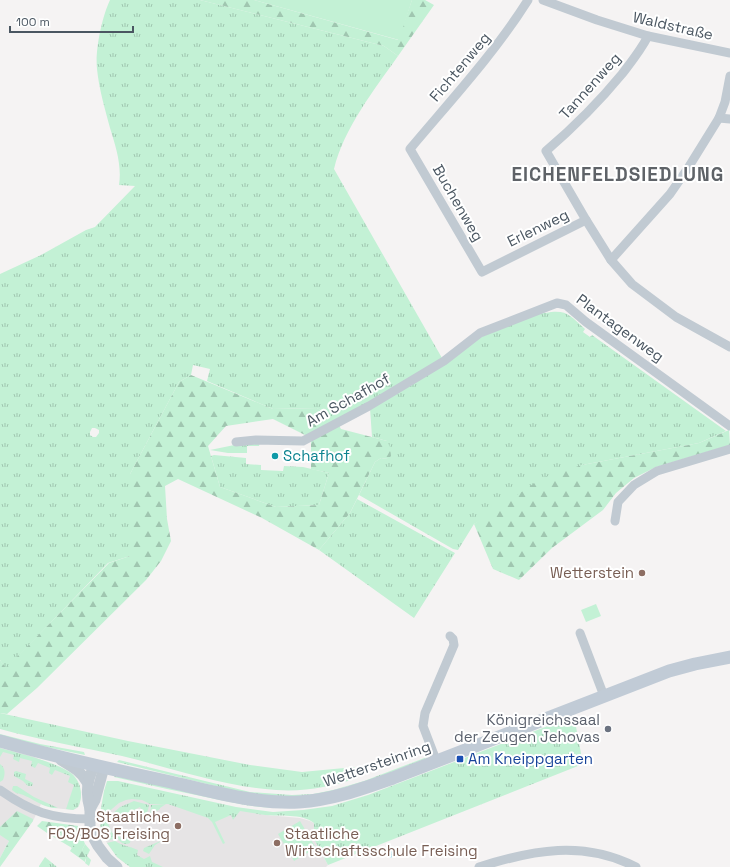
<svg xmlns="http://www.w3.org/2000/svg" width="730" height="867" font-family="'Space Grotesk',sans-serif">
<defs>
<pattern id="grass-tufts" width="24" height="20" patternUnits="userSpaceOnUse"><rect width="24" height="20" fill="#c3f1d5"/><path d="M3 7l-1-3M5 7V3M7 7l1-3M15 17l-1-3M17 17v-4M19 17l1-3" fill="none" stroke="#a0c6b0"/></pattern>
<pattern id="forest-firs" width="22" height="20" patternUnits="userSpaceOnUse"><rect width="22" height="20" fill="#c3f1d5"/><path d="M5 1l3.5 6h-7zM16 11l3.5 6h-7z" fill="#a0c6b0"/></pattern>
<pattern id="water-waves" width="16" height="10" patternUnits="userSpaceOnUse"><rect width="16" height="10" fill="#90daee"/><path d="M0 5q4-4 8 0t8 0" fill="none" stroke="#78b4c4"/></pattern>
</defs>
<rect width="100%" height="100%" fill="#f5f3f3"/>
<!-- education -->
<g fill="#e6e4e5">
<path d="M0 748 32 756 71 773 75 778 79 785 81 796 79 806 77 808 73 810 54 808 41 804 33 821 9 841 0 858Z"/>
<path d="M124 786 266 815 300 818 310 821 314 823V839L328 865 326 867H130L117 857 105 840 99 820 100 812 109 794Z"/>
</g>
<!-- grass -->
<g fill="url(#grass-tufts)" fill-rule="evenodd">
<path d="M110 0H200L384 46 398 56C374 90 344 128 334 169L442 358 441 361 336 420 317 408 273 409 207 381 210 369 193 365 191 375 179 382 130 474V556L108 563 6 669 0 660V274L41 255 86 230 95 227 135 186 119 185C122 166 116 147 110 128 105 109 99 89 97 69 95 50 102 17 110 0ZM92 428H95L99 430V433L96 437H93L90 435V432Z"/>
<path d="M542 311 545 313C567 309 569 315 585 329L583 332 590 337 592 335 726 431 699 443 582 465 474 524 458 550 453 549 359 495 375 462 381 458 388 459 387 441 372 437 370 408 481 337Z"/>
<path d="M249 442H260L259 446H247V453H228L210 450Z"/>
<path d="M214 455 246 458V464L261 465V470L283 471 284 466 303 467 329 473 319 505 276 507 220 487 211 456Z"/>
<path d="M357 499 455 553 414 618 319 550 350 513Z"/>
<path d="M0 713 128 741 250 765 302 772 355 767 353 774 357 778C331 787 304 792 276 790 225 787 171 768 122 756 81 747 40 740 0 729Z"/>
<path d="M574 716 583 764 328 865 314 839V823C301 813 280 817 265 815 257 814 248 812 240 811L233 820 231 815 215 822 225 843 223 844 212 822 208 818 168 804H150L142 800 132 799 126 800 119 803 99 820 104 791 107 781H118L236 807 273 812 303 810 332 806 368 795Z"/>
<path d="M0 734 40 744 84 752 85 755 32 744 0 736Z"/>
<path d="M0 748C21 754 53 761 71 773 81 781 84 796 78 807L73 810 66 809 74 785 68 782 70 776 55 770 52 775 49 773 50 768 38 763 35 768 31 766 32 761 20 758 19 762 13 759 14 755 3 752 0 757Z"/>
<path d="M427 757 425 759 370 781 309 797 252 795 117 762 119 760 250 792 292 795 313 794 333 790 364 781Z"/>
<path d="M0 764C6 768 5 775 3 780L0 782Z"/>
<path d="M16 771 26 774 25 779 33 783 32 786H28L23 781 14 776V772Z"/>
<path d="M115 775 285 807C264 810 241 804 220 800 185 793 149 785 114 777Z"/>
<path d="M13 786H17L34 797 58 808C42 809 30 795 16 793L12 790Z"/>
<path d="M134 801 149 805 148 810 145 816 140 807 108 823 112 833 115 832V839L105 840 100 825 120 807Z"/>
<path d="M166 804 160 808V809L150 815 151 805Z"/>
<path d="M118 834 122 841 131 837 130 843C123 846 117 841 118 834Z"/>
<path d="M163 840 155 845 149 854 143 851 144 848Z"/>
<path d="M115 841C123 846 129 846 138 850L137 855 144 859 150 856 152 862 163 867H130L117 857 107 843Z"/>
<path d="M85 844 90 850 87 856 91 860 89 866 85 863 86 860 82 850Z"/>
<path d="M45 857 57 867H39V866Z"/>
</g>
<!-- forest -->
<g fill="url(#forest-firs)" fill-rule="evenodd">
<path d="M200 0H254L398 40 412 0H425L434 5 398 56 384 46Z"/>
<path d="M191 375 273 409 317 408 335 418 341 429 387 441 390 447 391 456 388 459 381 458 375 462 350 513 319 550 262 518 178 479 165 486 167 519 171 541 161 561 146 580 37 688 7 714 0 713V660L6 668 109 563 130 556V474L179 382ZM273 419 311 438V469L329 473 319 505 276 507 220 487 208 446 226 426Z"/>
<path d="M729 430 730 445 656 467 634 478 616 493 603 510 552 548 519 580 493 569 474 524 542 478 582 465 699 443Z"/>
<path d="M17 811 33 819V821L0 867V858L9 841 0 835V827Z"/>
<path d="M42 821 78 826 85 844 82 850 86 856 85 862 70 851 77 839 71 835 62 834 51 827 47 833 37 826Z"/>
</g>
<!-- park -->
<g fill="#c3f1d5">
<path d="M254 0H412L399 40Z"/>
<path d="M596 604 601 616 586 622 581 610Z"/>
<path d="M300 821 316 848 294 861 278 834Z"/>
<path d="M51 827 62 834 71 835 77 840 72 848 47 833Z"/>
</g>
<!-- water -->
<path fill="url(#water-waves)" d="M397 849 399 855 389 858 387 853Z"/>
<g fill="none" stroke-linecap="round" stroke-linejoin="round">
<!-- minor -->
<g stroke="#c1cad2" stroke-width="9">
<path d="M528 0C494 54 451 100 410 149L482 272 586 220"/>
<path d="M543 0 597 20 648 36 730 53"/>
<path d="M648 36C641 50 632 61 622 74 599 102 574 127 546 151L586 220 611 260 632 284 676 317 730 347"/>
<path d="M719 118 730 119"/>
<path d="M611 260 670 194 688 168 719 118 725 102 730 76"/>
<path d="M236 442 256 440 303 441 369 406 444 361 480 333 557 303 566 305 586 322 730 426"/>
<path d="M615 521 618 502 634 485 657 471 730 449"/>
<path d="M580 633 604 696"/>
<path d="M436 760 423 726 425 713 454 645 453 639 450 636"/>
<path d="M0 790C31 812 52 819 90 819"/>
<path d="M479 867C533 850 583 840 636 867"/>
</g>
<!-- tertiary -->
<g stroke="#c1cad2" stroke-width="11">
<path d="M61 760C71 766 81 771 87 782"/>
<path d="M104 767 95 800 90 809V826L92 835 98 846 107 858 117 867"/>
<path d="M90 809C85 793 87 779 95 765"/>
</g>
<!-- secondary -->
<path stroke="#c1cbd6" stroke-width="13" d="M0 741C56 757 114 770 171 782 213 792 256 804 299 802 332 800 362 789 393 778L669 671 695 664 730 657"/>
</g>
<!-- markers -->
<circle fill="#0f9aa8" stroke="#fff" stroke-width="1.5" cx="275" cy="456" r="4"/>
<g fill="#8d6e63" stroke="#fff" stroke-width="1.5">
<circle cx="642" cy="573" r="4"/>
<circle cx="178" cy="826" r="4"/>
<circle cx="277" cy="843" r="4"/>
</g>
<circle fill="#6b7280" stroke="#fff" stroke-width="1.5" cx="608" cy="729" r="4"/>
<rect fill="#1a4fb4" stroke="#fff" stroke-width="1.5" x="456" y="755" width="8" height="8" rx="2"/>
<g text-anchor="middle" stroke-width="4" stroke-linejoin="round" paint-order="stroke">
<!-- street labels -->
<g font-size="15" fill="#4a5661" stroke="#fff">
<text transform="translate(673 26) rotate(13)" y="5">Waldstraße</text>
<text transform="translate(460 67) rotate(-50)" y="5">Fichtenweg</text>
<text transform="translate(590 86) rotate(-48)" y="5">Tannenweg</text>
<text transform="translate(458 203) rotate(60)" y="5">Buchenweg</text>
<text transform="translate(538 228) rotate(-26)" y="5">Erlenweg</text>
<text transform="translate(620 328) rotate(36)" y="5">Plantagenweg</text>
<text transform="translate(348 400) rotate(-29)" y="5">Am Schafhof</text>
<text transform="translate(377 764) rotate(-19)" y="5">Wettersteinring</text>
</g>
<!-- culture labels -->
<g font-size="15" fill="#0d838f" stroke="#fff" text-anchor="start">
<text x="283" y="461">Schafhof</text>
</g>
<!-- education labels -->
<g font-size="15" fill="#785e54" stroke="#fff" text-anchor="end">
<text x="634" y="578">Wetterstein</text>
<text x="170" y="822">Staatliche<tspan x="170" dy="17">FOS/BOS Freising</tspan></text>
<text x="285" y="839" text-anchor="start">Staatliche<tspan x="285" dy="17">Wirtschaftsschule Freising</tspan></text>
</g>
<!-- worship labels -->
<g font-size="15" fill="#5b616d" stroke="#fff" text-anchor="end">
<text x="600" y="725">Königreichssaal<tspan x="600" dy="17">der Zeugen Jehovas</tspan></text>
</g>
<!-- transit labels -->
<g font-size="15" fill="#164399" stroke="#fff" text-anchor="start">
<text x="468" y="764">Am Kneippgarten</text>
</g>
<!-- district labels -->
<g font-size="19" font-weight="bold" letter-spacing="1" fill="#5f6368" stroke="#fff">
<text x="618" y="181">EICHENFELDSIEDLUNG</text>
</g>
</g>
<!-- scale -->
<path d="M10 26v6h123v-6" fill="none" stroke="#4a5661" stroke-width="2"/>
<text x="16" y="26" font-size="12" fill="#4a5661" stroke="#ffffff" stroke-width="3" paint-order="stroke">100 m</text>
</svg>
